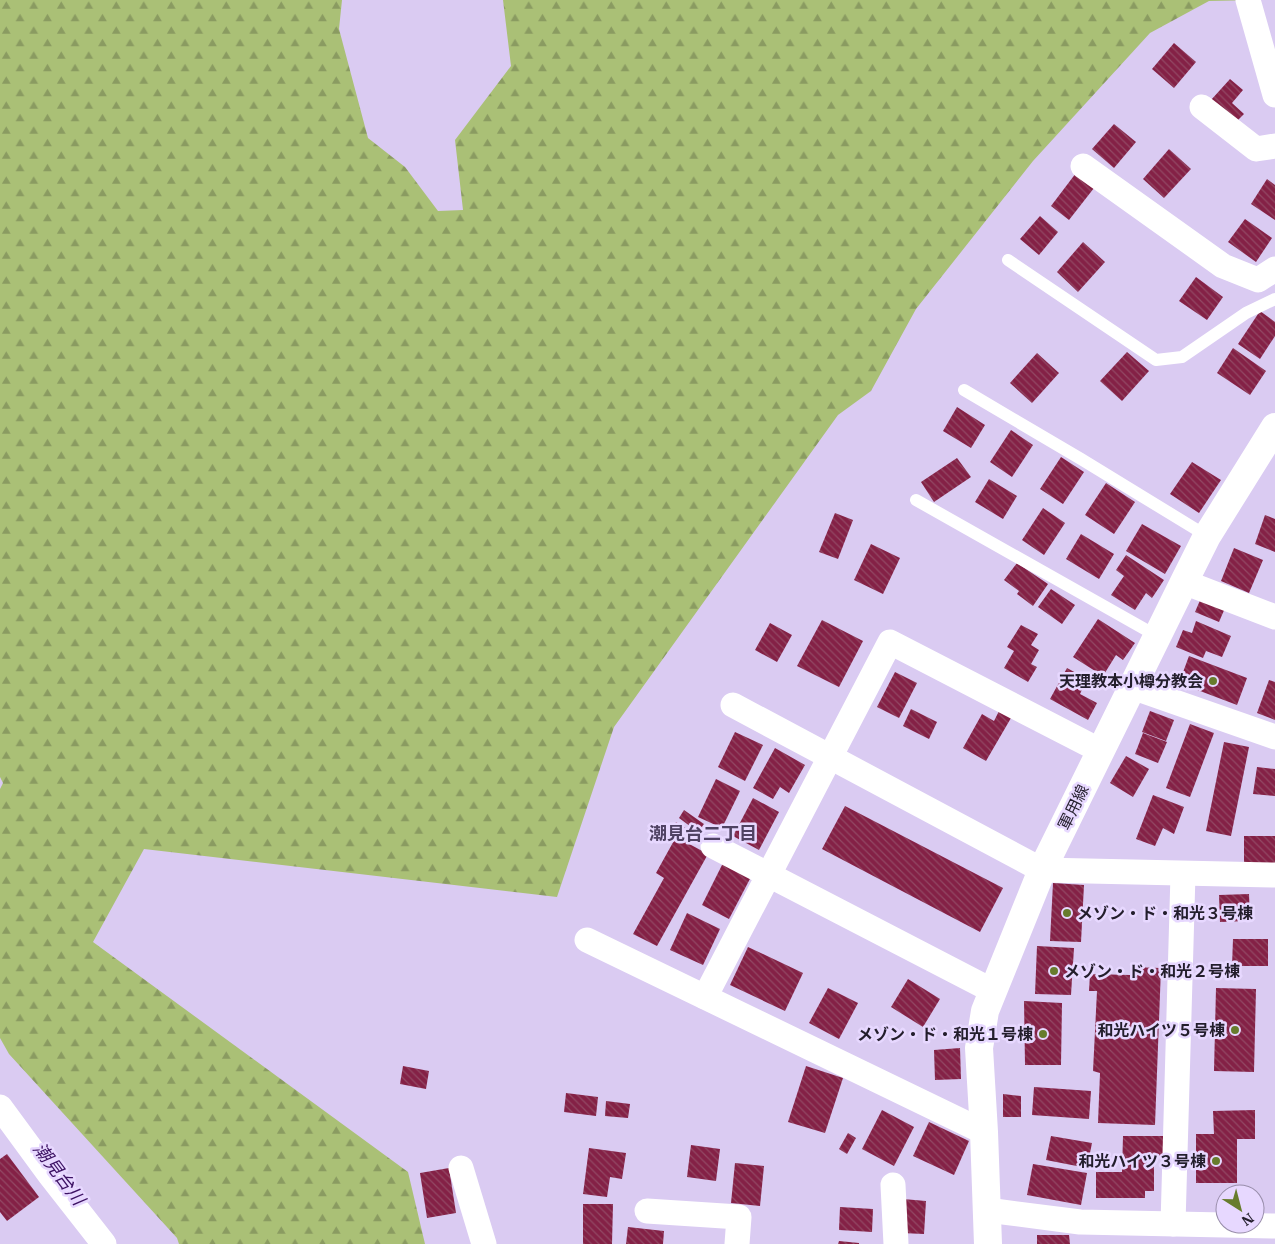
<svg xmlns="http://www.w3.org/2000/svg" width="1275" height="1244" font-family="'IBM Plex Serif','Noto Sans JP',serif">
<defs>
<pattern id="forest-firs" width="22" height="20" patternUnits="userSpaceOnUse" patternTransform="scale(1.25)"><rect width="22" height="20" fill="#aac076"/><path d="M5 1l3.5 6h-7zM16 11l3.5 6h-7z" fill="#8a9b61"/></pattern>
<pattern id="building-back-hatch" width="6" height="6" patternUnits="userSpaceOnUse" patternTransform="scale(1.25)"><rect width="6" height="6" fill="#842146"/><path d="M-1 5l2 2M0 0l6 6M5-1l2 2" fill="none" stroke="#924864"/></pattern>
</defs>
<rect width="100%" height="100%" fill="#dacbf2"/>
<!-- forest -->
<path fill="url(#forest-firs)" d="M0 0H342L339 29 368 138 405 167 438 211 463 210 455 140 511 66 503 0H1258L1209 1 1150 33 1033 161 916 309 871 391 838 415 614 727 557 897 144 849 93 942 408 1172 425 1244H179L177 1238 9 1054 0 1038V789L3 783 0 777Z"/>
<!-- building -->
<g fill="url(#building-back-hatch)">
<path d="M1174 43 1196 62 1174 88 1152 69Z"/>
<path d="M1230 79 1243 90 1232 103 1244 114 1236 122 1211 100Z"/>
<path d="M1114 124 1136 142 1114 168 1092 149Z"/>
<path d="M1169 149 1191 169 1164 198 1143 179Z"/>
<path d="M1076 173 1094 188 1069 220 1051 206Z"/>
<path d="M1267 179 1275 185V220L1251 204Z"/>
<path d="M1040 216 1058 232 1039 255 1020 239Z"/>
<path d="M1245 219 1272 238 1256 262 1228 242Z"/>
<path d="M1083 242 1105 262 1078 292 1057 272Z"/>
<path d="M1196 277 1223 297 1207 320 1179 301Z"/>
<path d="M1260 311 1275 322V336L1260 359 1238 344Z"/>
<path d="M1233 348 1266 371 1250 395 1217 373Z"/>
<path d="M1127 352 1149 371 1122 401 1100 381Z"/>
<path d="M1037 353 1059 373 1032 403 1010 383Z"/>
<path d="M957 407 985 425 971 448 943 431Z"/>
<path d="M1011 430 1033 445 1012 477 990 462Z"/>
<path d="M1061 457 1084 472 1063 504 1040 489Z"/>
<path d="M957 458 971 477 934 502 921 482Z"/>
<path d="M1192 462 1221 480 1199 513 1170 494Z"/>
<path d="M989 479 1017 496 1003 519 975 502Z"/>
<path d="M1106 483 1135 502 1114 534 1085 515Z"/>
<path d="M1043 508 1065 523 1044 555 1022 540Z"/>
<path d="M835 513 853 520 838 559 819 552Z"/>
<path d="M1265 515 1275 519V552L1255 544Z"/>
<path d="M1142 524 1181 546 1165 574 1126 551Z"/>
<path d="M1081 534 1114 554 1099 579 1066 559Z"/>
<path d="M871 544 900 558 883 594 854 580Z"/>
<path d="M1234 548 1263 560 1249 593 1221 581Z"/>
<path d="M1126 555 1164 580 1152 598 1146 593 1135 610 1111 595 1124 576 1116 570Z"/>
<path d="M1017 563 1048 584 1033 606 1017 594 1019 591 1004 580Z"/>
<path d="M1051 589 1075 605 1062 624 1038 607Z"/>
<path d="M1201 598 1225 608 1219 622 1195 612Z"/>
<path d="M1098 619 1135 643 1123 660 1116 655 1103 676 1073 657Z"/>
<path d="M822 620 863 641 839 687 797 666Z"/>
<path d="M1196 621 1231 636 1222 657 1206 651 1203 658 1176 647 1183 630 1192 633Z"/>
<path d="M770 623 792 635 777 662 755 650Z"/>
<path d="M1021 625 1038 634 1031 645 1039 650 1031 664 1037 667 1028 682 1004 668 1014 651 1007 647Z"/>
<path d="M1189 656 1247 678 1237 705 1179 683Z"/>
<path d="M1067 668 1087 679 1080 694 1097 703 1088 720 1050 699Z"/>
<path d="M895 672 917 683 899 718 877 707Z"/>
<path d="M1269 680 1275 682V720L1257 713Z"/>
<path d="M911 709 937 722 929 739 903 726Z"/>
<path d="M999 711 1011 718 986 761 963 748 982 714 994 721Z"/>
<path d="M1150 711 1174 720 1166 741 1142 732Z"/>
<path d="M1190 724 1214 733 1190 797 1166 788Z"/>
<path d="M735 732 763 745 745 781 718 767Z"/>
<path d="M1143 733 1167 742 1158 763 1135 754Z"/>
<path d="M1224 742 1249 747 1231 836 1206 831Z"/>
<path d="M775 748 805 765 789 793 780 787 773 799 753 788Z"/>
<path d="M1126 756 1149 769 1133 797 1110 783Z"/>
<path d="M1257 767 1275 769V796L1253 794Z"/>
<path d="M716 779 740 791 722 828 698 817Z"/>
<path d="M1153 795 1184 807 1174 834 1163 828 1155 846 1136 839Z"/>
<path d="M753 798 779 812 759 850 733 836Z"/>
<path d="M845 806 1003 888 980 932 822 849Z"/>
<path d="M684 810 704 824 698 832 679 818Z"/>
<path d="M676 822 687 829 682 836 672 830Z"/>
<rect x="1244" y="836" width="31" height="27"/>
<path d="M676 837 708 854 657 946 633 934 664 878 656 873Z"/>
<path d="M724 861 752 875 729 919 702 905Z"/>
<path d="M1053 883 1084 885 1081 942 1050 941Z"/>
<path d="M1249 894 1250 921 1220 922 1219 895Z"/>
<path d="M687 913 720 929 703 965 670 950Z"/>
<path d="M1233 939H1268V966H1232Z"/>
<path d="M1037 946 1074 948 1071 995 1035 994Z"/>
<path d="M748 947 803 973 785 1011 730 985Z"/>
<path d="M1131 967 1161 968 1155 1125 1098 1123 1100 1073 1093 1071 1097 991H1089L1090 974 1130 975Z"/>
<path d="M908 979 940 999 923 1027 891 1007Z"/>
<path d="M828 988 858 1003 839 1039 809 1023Z"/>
<path d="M1216 988 1256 989 1254 1072 1214 1071Z"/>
<path d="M1024 1001 1062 1003 1061 1065H1025Z"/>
<path d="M960 1048 961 1079 935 1080 934 1050Z"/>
<path d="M403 1066 429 1071 426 1089 400 1084Z"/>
<path d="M806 1066 843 1078 825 1133 788 1122Z"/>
<path d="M1034 1087 1091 1091 1089 1119 1032 1115Z"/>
<path d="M566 1093 598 1097 596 1116 564 1112Z"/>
<path d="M1003 1094 1021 1096V1117H1003Z"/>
<path d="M606 1101 630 1104 628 1118 605 1116Z"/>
<path d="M882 1110 914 1127 894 1166 862 1149Z"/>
<path d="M1255 1110V1139H1237V1183H1196V1134H1214L1213 1111Z"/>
<path d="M929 1122 969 1141 954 1175 913 1156Z"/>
<path d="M848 1133 856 1138 847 1154 839 1149Z"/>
<path d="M1051 1136 1092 1143 1087 1168 1046 1160Z"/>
<path d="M1123 1136H1163V1156H1154V1191H1145V1198H1096V1172H1122Z"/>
<path d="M691 1145 720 1149 716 1181 687 1177Z"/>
<path d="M589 1148 626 1153 622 1179 610 1177 607 1197 583 1194Z"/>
<path d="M7 1154 39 1197 7 1221 0 1212V1159Z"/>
<path d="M735 1163 764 1166 760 1206 731 1203Z"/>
<path d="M1033 1164 1087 1173 1081 1205 1027 1195Z"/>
<path d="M449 1168 456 1213 427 1218 420 1173Z"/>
<path d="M903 1199 926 1201 924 1234 901 1233Z"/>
<path d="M583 1204H613L612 1244H583Z"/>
<path d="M840 1207 873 1209 872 1232 839 1230Z"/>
<path d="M628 1227 664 1231 663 1244H626Z"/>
<path d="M1037 1235H1069L1070 1244H1037Z"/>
<path d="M839 1241 859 1243V1244H838Z"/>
</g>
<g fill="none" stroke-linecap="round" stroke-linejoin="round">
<!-- service -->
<g stroke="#fff" stroke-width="12">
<path d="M1008 260 1156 360 1182 357 1246 313 1275 299"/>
<path d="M964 390 1081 459 1207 536"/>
<path d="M916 500 1157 636"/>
</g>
<!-- minor -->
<g stroke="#fff" stroke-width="25">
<path d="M1248 0 1275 95"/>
<path d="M1202 107 1256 149 1275 146"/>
<path d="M1083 166 1223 266 1258 280 1275 269"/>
<path d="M1184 582 1275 617"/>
<path d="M1132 687 1275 737"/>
<path d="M733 705 1042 870 1275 875"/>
<path d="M713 846 993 991"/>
<path d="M587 940 984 1132"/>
<path d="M705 997 890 642 1101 751"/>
<path d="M0 1107 50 1175 104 1244"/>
<path d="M461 1168 484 1244"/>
<path d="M893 1185 896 1244"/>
<path d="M987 1210 1080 1222 1275 1226"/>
<path d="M647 1211 739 1217 737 1244"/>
<path d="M1173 1224 1183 874"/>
</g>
<!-- tertiary -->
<path stroke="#fff" stroke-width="28" d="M988 1244 984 1132 979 1048 985 1011 1042 870 1184 582 1207 536 1275 427"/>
</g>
<!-- markers -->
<g fill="#677c2d" stroke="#e7d8ff" stroke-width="2">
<circle cx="1213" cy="681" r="5"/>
<circle cx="1067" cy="913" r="5"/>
<circle cx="1054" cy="971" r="5"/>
<circle cx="1235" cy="1030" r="5"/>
<circle cx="1043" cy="1034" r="5"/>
<circle cx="1216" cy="1161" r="5"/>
</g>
<g text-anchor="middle" stroke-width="5" stroke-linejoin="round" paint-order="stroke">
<!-- poi labels -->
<g font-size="16" font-weight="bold" fill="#231e2c" stroke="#e7d8ff" text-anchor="end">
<text x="1203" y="687">天理教本小樽分教会</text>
<text x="1077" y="919" text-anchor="start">メゾン・ド・和光３号棟</text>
<text x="1064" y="977" text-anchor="start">メゾン・ド・和光２号棟</text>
<text x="1225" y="1036">和光ハイツ５号棟</text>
<text x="1033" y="1040">メゾン・ド・和光１号棟</text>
<text x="1206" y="1167">和光ハイツ３号棟</text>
</g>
<!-- street labels -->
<g font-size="16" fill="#231e2c" stroke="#e7d8ff">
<text transform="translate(1073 807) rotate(-64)" y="6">軍用線</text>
</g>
<!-- neighbourhood labels -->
<g font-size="18" font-weight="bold" fill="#4f4263" stroke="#e7d8ff">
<text x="703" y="840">潮見台二丁目</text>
</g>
<!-- water labels -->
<g font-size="18" font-style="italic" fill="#3c1163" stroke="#e7d8ff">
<text transform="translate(59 1174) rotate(53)" y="6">潮見台川</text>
</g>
</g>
<!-- north arrow -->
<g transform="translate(1240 1209) rotate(144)"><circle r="24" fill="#e7d8ff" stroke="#998eab"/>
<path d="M0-4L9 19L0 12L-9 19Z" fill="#677c2d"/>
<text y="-8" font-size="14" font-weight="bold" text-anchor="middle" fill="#231e2c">N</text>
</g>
</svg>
